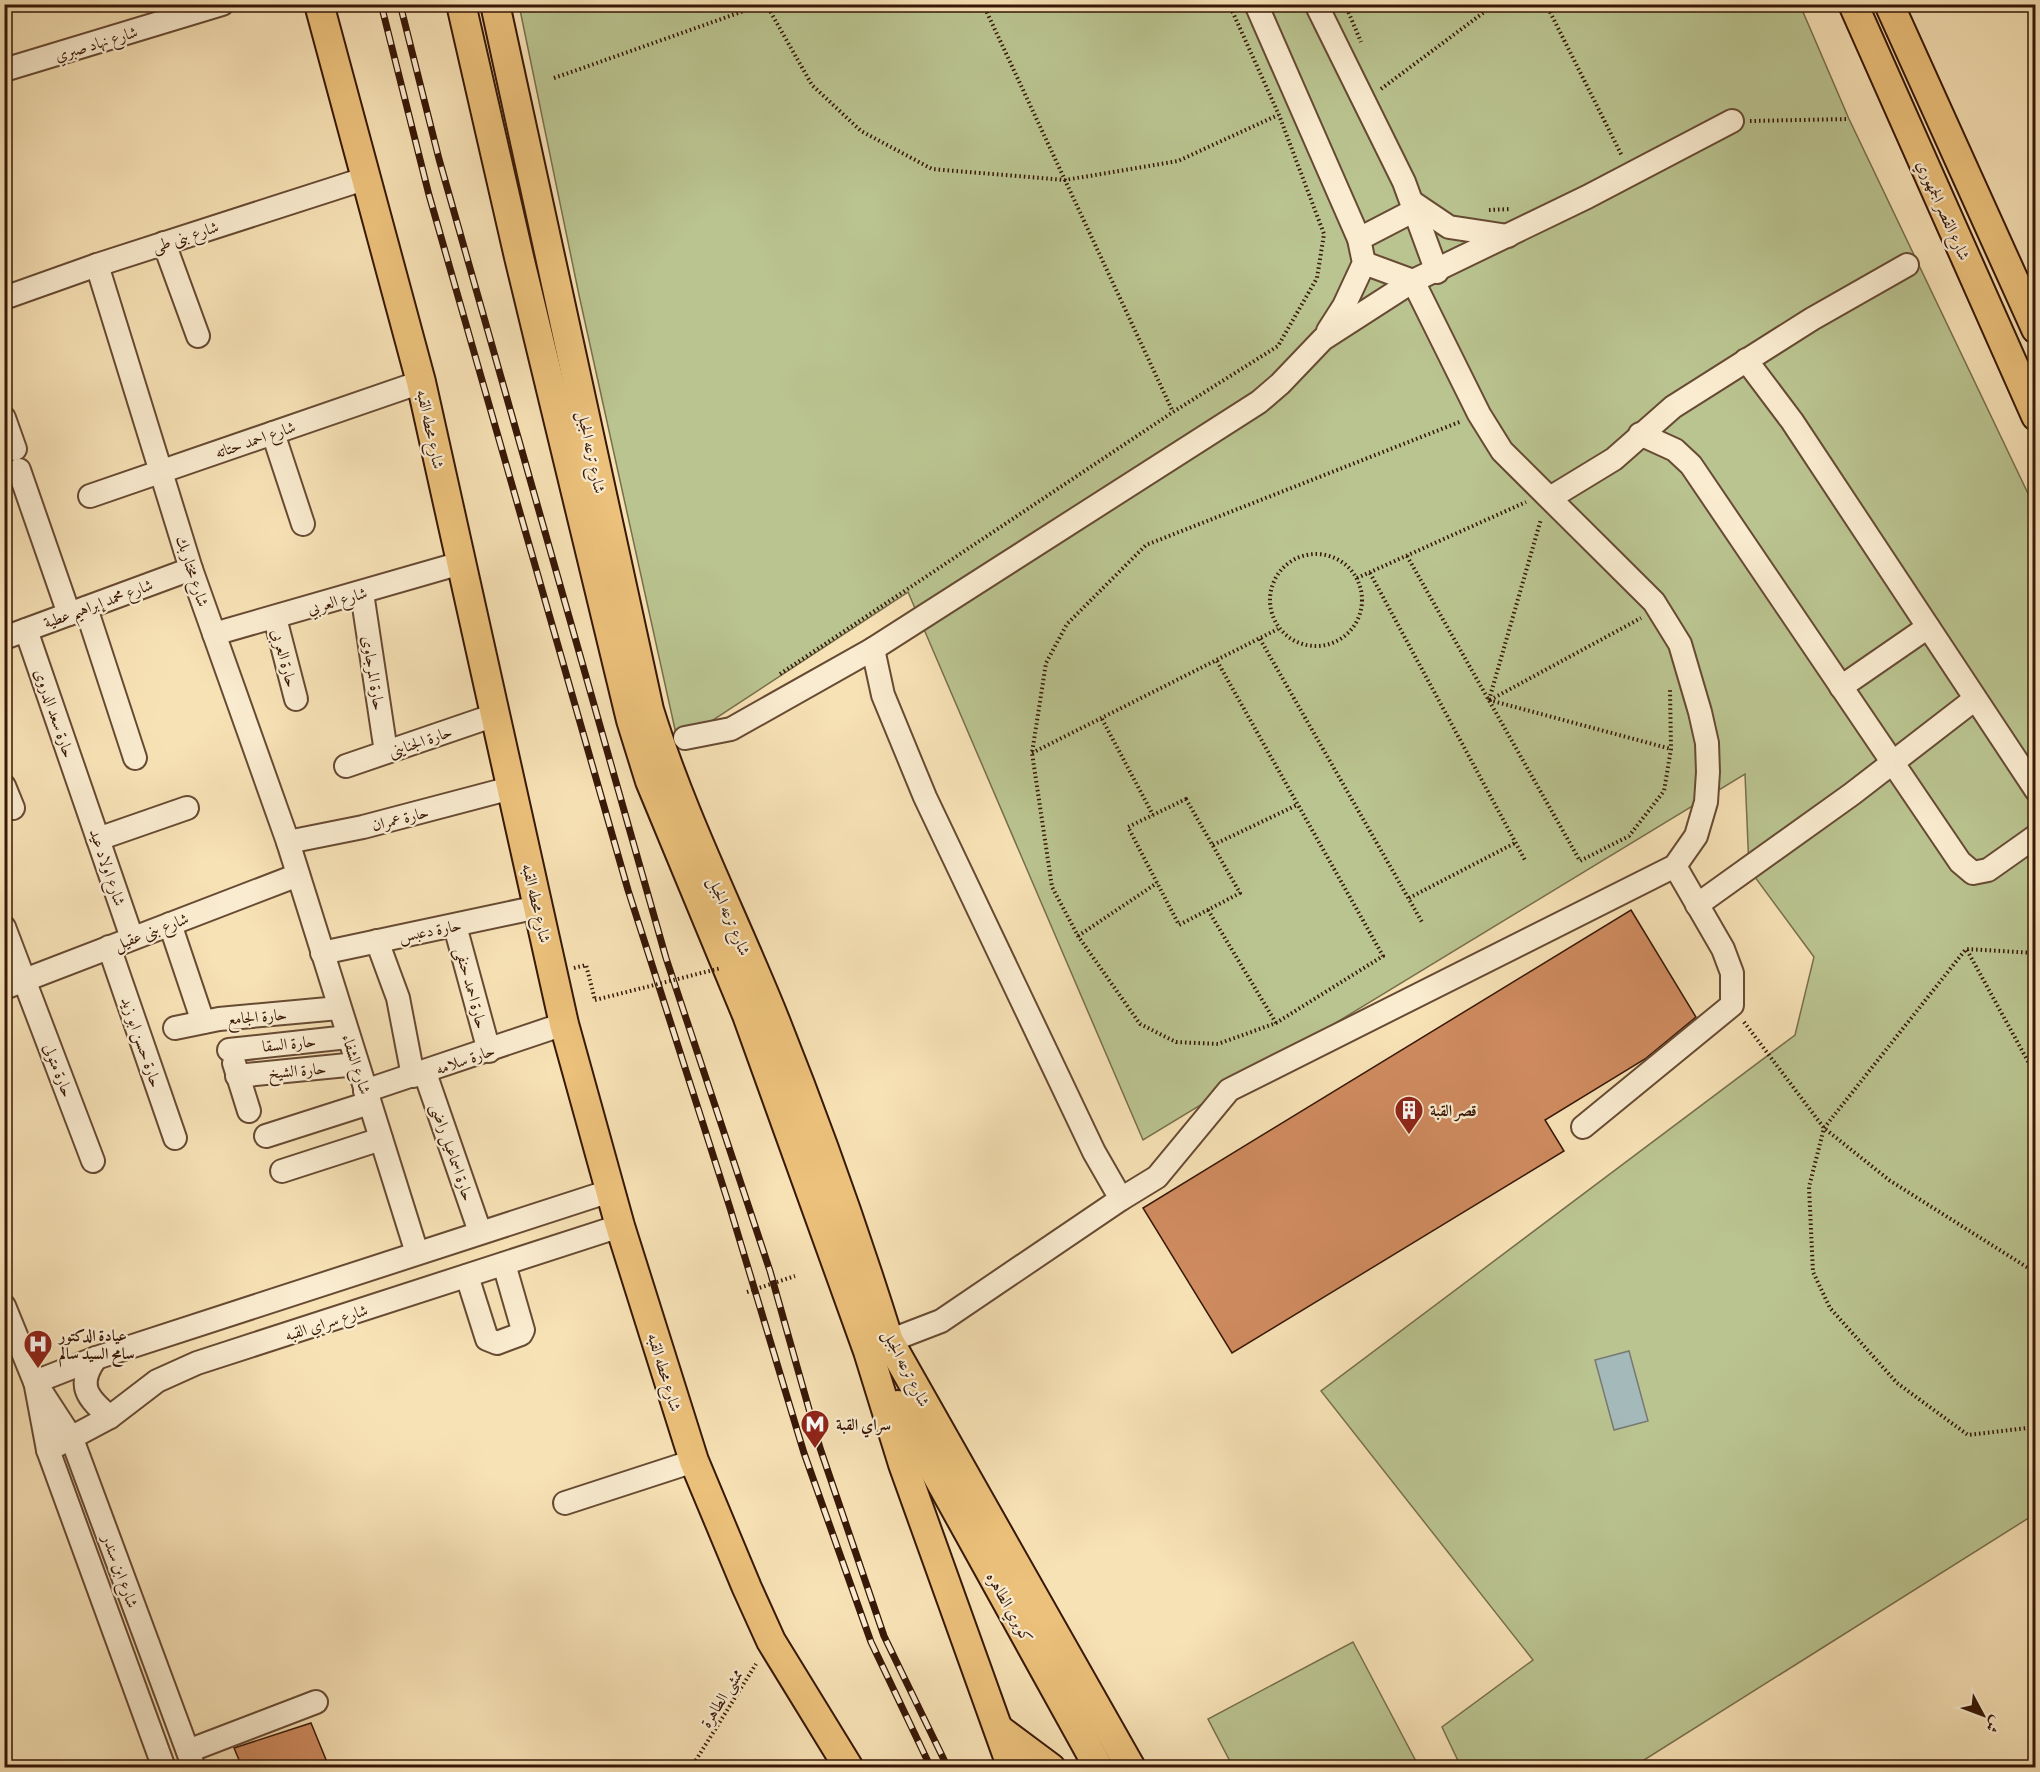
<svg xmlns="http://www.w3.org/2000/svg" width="2040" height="1772" font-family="Alegreya,Amiri,serif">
<rect width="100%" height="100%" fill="#f7e2b6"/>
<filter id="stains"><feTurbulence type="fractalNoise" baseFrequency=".00333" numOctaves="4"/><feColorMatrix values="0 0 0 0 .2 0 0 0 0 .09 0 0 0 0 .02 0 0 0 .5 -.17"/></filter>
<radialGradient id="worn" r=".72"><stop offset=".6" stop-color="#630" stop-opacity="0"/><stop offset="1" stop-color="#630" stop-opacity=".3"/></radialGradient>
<!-- green -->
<g fill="#bac490" stroke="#786e4c" stroke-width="1.5">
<path d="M519 5H1800L1849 119 2035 508V1514L1633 1767H1461L1442 1727 1533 1660 1321 1391 1795 1035 1814 957 1749 869 1745 774 1143 1140 908 592 678 743 579 295Z"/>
<path d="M1353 1642 1419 1767H1233L1208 1719Z"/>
</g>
<!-- water -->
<path fill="#a4baba" stroke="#787972" stroke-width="1.5" d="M1629 1351 1648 1421 1614 1430 1595 1360Z"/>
<!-- building -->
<g fill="#cf8b5f" stroke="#371707" stroke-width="1.5">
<path d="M1631 910 1696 1017 1645 1059 1545 1120 1564 1151 1232 1353 1143 1208Z"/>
<path d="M311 1723 329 1767H242L234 1748Z"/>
</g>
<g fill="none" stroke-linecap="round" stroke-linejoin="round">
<!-- minor casing -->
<g stroke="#674a33" stroke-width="26">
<g id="minor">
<path d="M1256 4 1359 239 1364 263 1344 306 1328 331"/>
<path d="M1316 4 1404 182 1437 272"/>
<path d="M4 70 222 4"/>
<path d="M1412 202 1449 227 1508 236"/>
<path d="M1359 239 1415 210"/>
<path d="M164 243 198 336"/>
<path d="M97 265 191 569 288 842 417 1253"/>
<path d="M4 298 97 265 367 178"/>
<path d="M1746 360 1792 421 2036 790"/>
<path d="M4 418 15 449"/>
<path d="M273 433 303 524"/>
<path d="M1640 434 1675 450 1691 465 1960 862 1973 873 1988 870 2036 836"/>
<path d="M19 470 69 614"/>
<path d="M90 496 421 382"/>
<path d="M1550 498 1614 459 1673 407 1812 319 1907 265"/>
<path d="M362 593 386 752"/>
<path d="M86 608 135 758"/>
<path d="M275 618 296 699"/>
<path d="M26 630 132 938"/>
<path d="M214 634 461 563"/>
<path d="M4 638 191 569"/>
<path d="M873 649 883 695 925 797 1094 1152 1121 1199 1157 1177 1229 1090 1675 866 1696 836 1706 802 1708 772 1707 743 1700 712 1680 644 1654 602 1502 451 1479 414 1413 281 1364 263"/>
<path d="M1841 687 1928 627"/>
<path d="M685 738 731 729 873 649 1259 402 1280 384 1323 339 1413 281 1587 197 1732 121"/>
<path d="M346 766 495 715"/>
<path d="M4 786 13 808"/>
<path d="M98 839 187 808"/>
<path d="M288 842 363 827 511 788"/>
<path d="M1697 905 1852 794 1975 699"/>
<path d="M170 924 203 1022"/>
<path d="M455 926 489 1051"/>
<path d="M4 927 93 1161"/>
<path d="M377 941 398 998 413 1076"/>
<path d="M109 947 175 1138"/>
<path d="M322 953 538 907"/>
<path d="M4 988 298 875"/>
<path d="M175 1028 219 1019 339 1008"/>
<path d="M229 1050 348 1037"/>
<path d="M234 1063 249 1111"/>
<path d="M425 1073 480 1232"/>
<path d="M237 1076 357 1064"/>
<path d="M365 1091 564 1024"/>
<path d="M1583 1127 1732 1005V973L1723 949 1675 866"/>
<path d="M266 1136 369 1103"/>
<path d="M282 1171 381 1139"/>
<path d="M467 1276 487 1339 497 1343 521 1334 523 1330 504 1264"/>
<path d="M4 1306 35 1382 72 1439 194 1768"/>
<path d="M889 1341 941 1321 1121 1199"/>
<path d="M96 1358C76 1385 87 1398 110 1417"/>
<path d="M35 1382 96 1358 610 1191"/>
<path d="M36 1386 48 1450 164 1768"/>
<path d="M48 1450 110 1417 157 1381 197 1363 620 1226"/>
<path d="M565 1503 694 1461"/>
<path d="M188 1751 316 1702"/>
</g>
</g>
<!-- major casing -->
<g stroke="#371707" stroke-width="32">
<g id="major">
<path d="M319 4 421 382 564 1024 620 1226 694 1461 747 1588 771 1641 849 1768"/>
<path d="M461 4 519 257 631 720 650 781 747 1015 868 1351 903 1464 1012 1768"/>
<path d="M495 4 649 710C681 813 729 908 770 1008 814 1117 854 1229 889 1341L1131 1768"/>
<path d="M1853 4 2036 416"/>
<path d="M1889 4 2036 329"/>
<path d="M898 1405 1099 1768"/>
<path d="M1000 1730 1051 1768"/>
</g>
</g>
<!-- path -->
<g stroke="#371707" stroke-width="4" stroke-dasharray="1.5 3" stroke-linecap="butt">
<path d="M766 4 812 85 861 131 932 169 1065 180 1178 161 1278 115"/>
<path d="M983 4 1173 412"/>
<path d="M1345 4 1361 42"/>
<path d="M1546 4 1622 156"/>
<path d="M554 78 764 4"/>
<path d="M1381 89 1495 4"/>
<path d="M1750 121 1849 119"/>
<path d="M1489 210 1511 209"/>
<circle cx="1316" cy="600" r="46"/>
<path d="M1407 556 1580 861 1629 836 1664 791 1671 749 1670 689"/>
<path d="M1370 573 1526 862"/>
<path d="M1357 578 1526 502"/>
<path d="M1260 639 1422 922"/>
<path d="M1217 661 1383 956 1276 1023 1218 1044 1176 1042 1140 1024 1078 936 1052 887 1032 753 1046 663 1067 624 1146 545 1462 421"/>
<path d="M780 674 1173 412 1278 346 1317 278 1324 234 1279 115 1229 4"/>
<path d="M1489 700 1541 519"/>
<path d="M1489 700 1671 749"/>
<path d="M1490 700 1641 618"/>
<path d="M1102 719 1153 815"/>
<path d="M1032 753 1278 629"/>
<path d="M1186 799 1240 893 1179 925 1128 827Z"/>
<path d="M1213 845 1297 805"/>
<path d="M1409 898 1515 843"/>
<path d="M1208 910 1276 1023"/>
<path d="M1078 936 1157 883"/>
<path d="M1967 950 2036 1076"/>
<path d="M2036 953 1966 949 1824 1128 1809 1187 1813 1272 1830 1308 1897 1383 1968 1435 2036 1427"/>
<path d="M574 968 586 965 595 1000"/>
<path d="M1744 1022 1824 1128 1889 1180 2036 1273"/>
<path d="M691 1768 756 1664"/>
</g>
<!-- minor -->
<use href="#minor" stroke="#faecd0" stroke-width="22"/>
<!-- major -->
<use href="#major" stroke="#ecc17b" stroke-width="28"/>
<!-- rail casing -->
<g stroke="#371707" stroke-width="7">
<g id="rail">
<path d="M381 4 429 195 628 890 730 1208 804 1453 871 1642 931 1768"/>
<path d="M400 4 439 159 666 958 770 1271 820 1448 884 1636 948 1768"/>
</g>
</g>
<!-- rail -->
<use href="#rail" stroke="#faecd0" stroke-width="4.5" stroke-dasharray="14" stroke-linecap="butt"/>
<!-- path-bridge -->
<g stroke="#371707" stroke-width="4" stroke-dasharray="1.5 3" stroke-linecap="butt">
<path d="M595 1000 721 968"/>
<path d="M747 1292 795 1276"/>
</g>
</g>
<!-- icons -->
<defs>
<g id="building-pin" transform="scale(1.5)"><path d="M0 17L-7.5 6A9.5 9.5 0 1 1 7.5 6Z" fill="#8f2418" stroke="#faecd0"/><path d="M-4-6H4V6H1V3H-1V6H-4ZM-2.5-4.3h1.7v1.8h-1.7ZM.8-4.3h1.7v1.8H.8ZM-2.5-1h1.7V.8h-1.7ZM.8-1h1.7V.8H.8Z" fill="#fff"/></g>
<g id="hospital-pin" transform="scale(1.5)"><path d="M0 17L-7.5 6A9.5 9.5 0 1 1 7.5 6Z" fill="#8f2418" stroke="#faecd0"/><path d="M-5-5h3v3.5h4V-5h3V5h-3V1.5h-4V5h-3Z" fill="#fff"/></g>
<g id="metro-pin" transform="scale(1.5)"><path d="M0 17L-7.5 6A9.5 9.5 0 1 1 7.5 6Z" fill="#8f2418" stroke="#faecd0"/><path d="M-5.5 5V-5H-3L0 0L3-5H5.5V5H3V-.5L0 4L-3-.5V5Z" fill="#fff"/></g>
</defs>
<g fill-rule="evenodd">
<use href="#building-pin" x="1409" y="1110"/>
<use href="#hospital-pin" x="38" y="1344"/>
<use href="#metro-pin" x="815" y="1424"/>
</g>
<g text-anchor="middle" stroke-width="4.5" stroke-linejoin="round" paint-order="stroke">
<!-- street labels -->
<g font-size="16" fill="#371707" stroke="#faecd0">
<text transform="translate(96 43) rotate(-17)" y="6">شارع نهاد صبري</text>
<text transform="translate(1944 210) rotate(66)" y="6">شارع القصر الجمهوري</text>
<text transform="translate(185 236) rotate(-18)" y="6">شارع بنى طى</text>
<text transform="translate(431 429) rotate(78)" y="6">شارع محطه القبه</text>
<text transform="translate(255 439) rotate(-19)" y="6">شارع احمد حتاته</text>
<text transform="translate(592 452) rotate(78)" y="6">شارع ترعه الجبل</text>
<text transform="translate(193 571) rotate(72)" y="6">شارع مختار بك</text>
<text transform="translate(337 600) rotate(-16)" y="6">شارع العربي</text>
<text transform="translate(98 603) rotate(-20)" y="6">شارع محمد إبراهيم عطية</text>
<text transform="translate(285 658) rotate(75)" y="6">حارة العربى</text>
<text transform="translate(374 673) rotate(81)" y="6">حارة المرجاوى</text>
<text transform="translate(55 713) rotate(71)" y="6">حارة سعد الدروى</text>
<text transform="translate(420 741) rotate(-19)" y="6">حارة الجناينى</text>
<text transform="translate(400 818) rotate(-14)" y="6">حارة عمران</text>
<text transform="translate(108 867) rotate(71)" y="6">شارع اولاد عيد</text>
<text transform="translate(537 903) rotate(77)" y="6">شارع محطه القبه</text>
<text transform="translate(730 916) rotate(67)" y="6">شارع ترعه الجبل</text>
<text transform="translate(430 930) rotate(-11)" y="6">حارة دعبس</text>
<text transform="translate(151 931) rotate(-21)" y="6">شارع بنى عقيل</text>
<text transform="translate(472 988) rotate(75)" y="6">حارة احمد حنفى</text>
<text transform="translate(257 1016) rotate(-5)" y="6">حارة الجامع</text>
<text transform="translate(142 1042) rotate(71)" y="6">حارة حسن ابو زيد</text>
<text transform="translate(289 1043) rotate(-6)" y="6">حارة السقا</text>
<text transform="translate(465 1059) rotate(-19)" y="6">حارة سلامه</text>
<text transform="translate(357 1064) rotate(72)" y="6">شارع الشفاء</text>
<text transform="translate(59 1070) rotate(69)" y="6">حارة متولى</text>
<text transform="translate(297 1070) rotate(-5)" y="6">حارة الشيخ</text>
<text transform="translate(453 1152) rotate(71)" y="6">حارة اسماعيل راضى</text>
<text transform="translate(326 1322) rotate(-18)" y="6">شارع سراي القبه</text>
<text transform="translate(907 1368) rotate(63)" y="6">شارع ترعه الجبل</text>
<text transform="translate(665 1372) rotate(73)" y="6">شارع محطه القبه</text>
<text transform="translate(121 1571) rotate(70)" y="6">شارع ابن سندر</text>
<text transform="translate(1010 1607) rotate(61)" y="6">كوبري الطاهره</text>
<text transform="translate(721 1698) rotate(-58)" y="6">ممشى الطاهرة</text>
</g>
<!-- poi labels -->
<g font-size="16" font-weight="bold" fill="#371707" stroke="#faecd0" text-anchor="start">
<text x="1430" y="1116">قصر القبة</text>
<text x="59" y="1341">عيادة الدكتور<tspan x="59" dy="18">سامح السيد سالم</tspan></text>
<text x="836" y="1430">سراي القبة</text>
</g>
</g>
<!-- margin -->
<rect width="2040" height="1772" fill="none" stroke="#f7e2b6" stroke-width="24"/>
<rect x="6" y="6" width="2028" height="1760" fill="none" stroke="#371707" stroke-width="3"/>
<rect x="12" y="12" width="2016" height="1748" fill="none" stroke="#371707" stroke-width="1.5"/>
<!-- north arrow -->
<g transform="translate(1983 1715) rotate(131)" stroke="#faecd0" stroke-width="4.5" paint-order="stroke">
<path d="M0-4.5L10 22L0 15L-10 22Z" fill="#371707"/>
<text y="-9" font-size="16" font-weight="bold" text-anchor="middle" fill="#371707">ش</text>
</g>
<rect width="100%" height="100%" filter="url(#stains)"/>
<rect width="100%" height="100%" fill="url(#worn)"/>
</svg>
